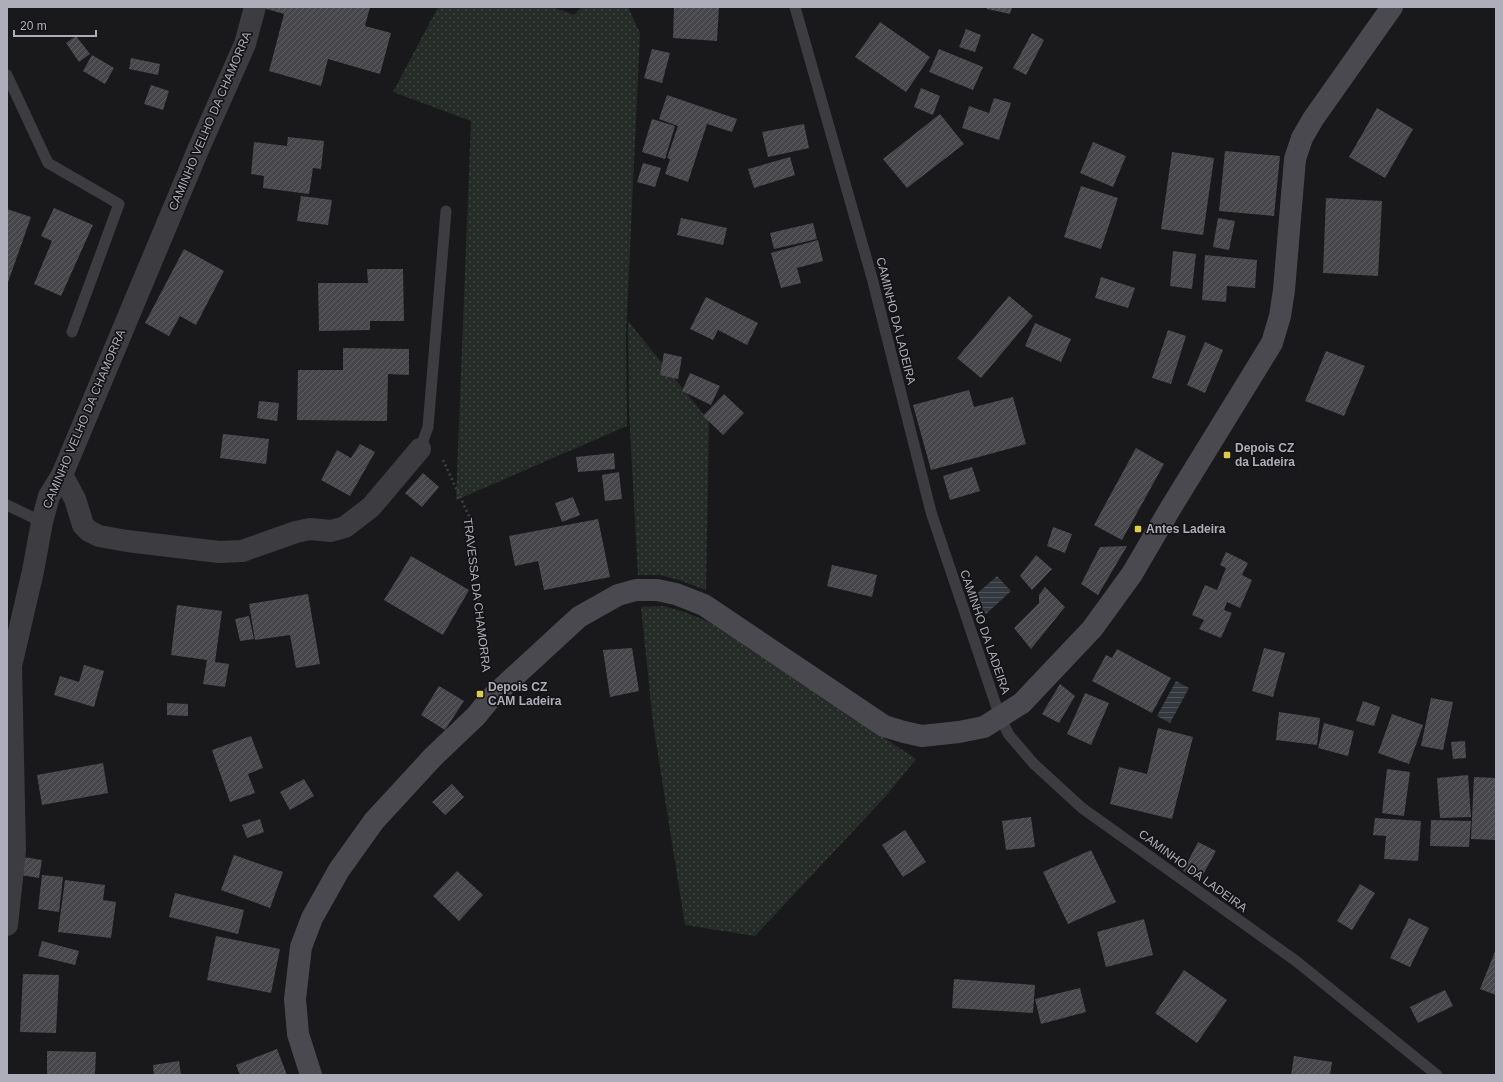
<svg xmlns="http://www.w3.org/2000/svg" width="1503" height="1082" font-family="Helvetica,sans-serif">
<defs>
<pattern id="grass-dots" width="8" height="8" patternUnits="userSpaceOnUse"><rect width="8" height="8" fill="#252c27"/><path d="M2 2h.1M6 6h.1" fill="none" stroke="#424844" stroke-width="1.8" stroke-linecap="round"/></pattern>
<pattern id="water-rules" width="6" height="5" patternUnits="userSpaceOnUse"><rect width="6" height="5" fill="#343941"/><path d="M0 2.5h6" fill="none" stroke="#4f535a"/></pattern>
<pattern id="building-hatch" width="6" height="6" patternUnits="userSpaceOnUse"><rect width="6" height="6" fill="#47464a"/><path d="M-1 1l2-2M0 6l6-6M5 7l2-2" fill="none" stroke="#5f5e62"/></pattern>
</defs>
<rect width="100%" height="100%" fill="#19191b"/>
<!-- grass -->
<g fill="url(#grass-dots)">
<path d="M438 7H553L574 15 582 7H628L640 33 626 335 627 426 456 500 471 121 393 92Z"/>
<path d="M628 321 709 421 706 590 679 580 660 575H638L629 412Z"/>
<path d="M663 606 682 611 709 622 916 759 886 796 755 936 685 925 653 723 641 607Z"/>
</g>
<!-- water -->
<g fill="url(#water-rules)">
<path d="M997 576 1011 591 986 614 972 598Z"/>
<path d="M1176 681 1189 688 1170 723 1157 716Z"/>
</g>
<!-- building -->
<g fill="url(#building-hatch)">
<path d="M260 7H370L365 26 391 33 380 74 328 59 321 86 269 71 284 14Z"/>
<path d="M674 7H719L717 41 673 38Z"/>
<path d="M987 7H1012L1010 14 987 9Z"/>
<path d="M880 22 930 57 906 92 855 57Z"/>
<path d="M966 29 981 35 975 52 959 47Z"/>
<path d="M1032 33 1044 40 1026 75 1013 68Z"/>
<path d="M76 36 90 54 79 62 66 43Z"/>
<path d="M652 49 670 53 662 83 644 78Z"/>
<path d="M939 49 983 67 973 90 929 72Z"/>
<path d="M92 55 114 68 105 84 83 71Z"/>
<path d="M131 58 160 64 158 75 129 69Z"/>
<path d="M151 85 169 91 163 110 144 104Z"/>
<path d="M921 88 940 96 933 115 914 107Z"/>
<path d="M667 95 737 119 732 132 707 124 688 182 665 174 670 159 667 158 678 126 659 119Z"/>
<path d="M994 98 1011 103 999 140 962 128 969 106 989 113Z"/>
<path d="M1377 108 1413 129 1385 178 1349 157Z"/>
<path d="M940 114 964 144 907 188 883 159Z"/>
<path d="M652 119 675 126 665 159 642 152Z"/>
<path d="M804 124 809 148 768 157 762 132Z"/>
<path d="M288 137 324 141 321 169 313 168 309 194 263 188 264 176 251 174 254 142 287 146Z"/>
<path d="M1093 142 1126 156 1113 187 1080 173Z"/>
<path d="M1225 151 1280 156 1274 216 1219 211Z"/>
<path d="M1172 152 1214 158 1203 235 1161 229Z"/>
<path d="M790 157 795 175 754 188 748 169Z"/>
<path d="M643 163 661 168 655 187 637 182Z"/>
<path d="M1081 186 1118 198 1101 249 1064 237Z"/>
<path d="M301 196 332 200 328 225 297 221Z"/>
<path d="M1326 198 1382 201 1378 276 1323 273Z"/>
<path d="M54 208 93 225 61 296 34 284 52 241 41 236Z"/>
<path d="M7 209 31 217 7 285Z"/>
<path d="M681 218 727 228 723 245 677 235Z"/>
<path d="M1218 218 1235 221 1229 250 1213 247Z"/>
<path d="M813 223 817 239 774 249 770 233Z"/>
<path d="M818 240 823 261 797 268 801 283 781 288 771 253Z"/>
<path d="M184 249 224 271 196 325 180 316 169 336 145 323Z"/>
<path d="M1173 251 1196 254 1192 289 1170 286Z"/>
<path d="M1205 255 1257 260 1255 288 1227 286 1226 302 1202 300Z"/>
<path d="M367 269H403L404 321H370V330L319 331 318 283H368Z"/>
<path d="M1101 277 1135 288 1128 308 1095 298Z"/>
<path d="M1009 296 1033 316 981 378 957 358Z"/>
<path d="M706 297 758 323 747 345 718 330 713 340 690 329Z"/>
<path d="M1035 323 1071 339 1061 362 1025 346Z"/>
<path d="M1168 330 1186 336 1171 384 1152 378Z"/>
<path d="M1205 342 1223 350 1205 393 1187 385Z"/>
<path d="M343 348 409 349V375L388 374 387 421 297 420 298 370H343Z"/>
<path d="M1326 351 1365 366 1344 416 1305 401Z"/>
<path d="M664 353 682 357 678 379 660 375Z"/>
<path d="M690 373 720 386 711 405 682 391Z"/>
<path d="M969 390 974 407 1013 397 1026 444 931 470 913 405Z"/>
<path d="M724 394 744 413 723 435 703 416Z"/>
<path d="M259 401 279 403 277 421 257 418Z"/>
<path d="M223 434 269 439 266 464 220 458Z"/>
<path d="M360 444 375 452 350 496 321 480 337 450 351 458Z"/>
<path d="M1136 448 1164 464 1122 540 1094 525Z"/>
<path d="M614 453 615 469 578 472 576 457Z"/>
<path d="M972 467 980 491 950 500 943 476Z"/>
<path d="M619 472 622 499 605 501 602 475Z"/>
<path d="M423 473 439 487 422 507 405 493Z"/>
<path d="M573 497 580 515 562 522 555 503Z"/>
<path d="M598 519 610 577 544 590 538 561 515 566 509 536Z"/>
<path d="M1053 527 1072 534 1065 553 1047 546Z"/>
<path d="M1127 546 1098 595 1081 584 1100 547Z"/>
<path d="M1226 552 1248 563 1242 575 1252 580 1240 608 1227 602 1224 610 1232 613 1221 638 1199 629 1204 620 1192 615 1205 585 1217 590 1226 568 1220 565Z"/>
<path d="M1036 555 1052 569 1032 590 1020 576Z"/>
<path d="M411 556 469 590 443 635 384 600Z"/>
<path d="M832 565 877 575 872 597 827 586Z"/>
<path d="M1045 587 1065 607 1031 649 1014 628 1039 603V595Z"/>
<path d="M308 594 320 664 296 668 290 635 255 640 249 604Z"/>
<path d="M177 605 222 611 215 662 229 664 225 687 203 684 207 660 171 655Z"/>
<path d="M249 616 254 639 240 641 235 619Z"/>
<path d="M632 648 639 691 610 697 603 650Z"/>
<path d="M1264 648 1285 653 1273 697 1252 691Z"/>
<path d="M1117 649 1171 678 1152 713 1092 681 1106 655 1112 658Z"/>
<path d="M84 665 104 671 94 707 54 695 60 676 79 682Z"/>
<path d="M1060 684 1075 696 1059 723 1042 714Z"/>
<path d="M439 686 464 701 445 730 421 715Z"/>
<path d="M1085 693 1109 703 1091 745 1067 734Z"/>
<path d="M1431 698 1453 702 1443 750 1421 746Z"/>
<path d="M1363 701 1380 707 1374 726 1356 721Z"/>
<path d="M167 703 188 704V716L167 715Z"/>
<path d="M1279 712 1320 718 1317 745 1276 740Z"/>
<path d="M1392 714 1423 725 1409 764 1378 753Z"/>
<path d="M1324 723 1354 731 1348 756 1318 748Z"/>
<path d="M1158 728 1193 737 1172 819 1110 804 1119 767 1147 774Z"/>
<path d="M251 736 263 768 248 774 255 793 230 802 212 750Z"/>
<path d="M1465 741 1466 758 1453 759 1451 742Z"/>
<path d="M103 763 108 793 42 805 37 775Z"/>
<path d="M1387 769 1410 772 1404 816 1382 813Z"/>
<path d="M1468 775 1471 817 1440 818 1437 778Z"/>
<path d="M1474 777 1496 778V840L1471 839Z"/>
<path d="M304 779 314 796 290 810 280 792Z"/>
<path d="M452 784 464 797 445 815 432 802Z"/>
<path d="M1031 817 1035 847 1006 850 1002 821Z"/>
<path d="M1375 818 1421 821 1418 861 1384 859 1386 836 1373 835Z"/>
<path d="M260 819 264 832 247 838 242 825Z"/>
<path d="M1431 820 1471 821 1469 847 1430 846Z"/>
<path d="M905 830 926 862 903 877 882 845Z"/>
<path d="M1198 842 1216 851 1200 880 1183 871Z"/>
<path d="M1091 850 1116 902 1068 924 1043 872Z"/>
<path d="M234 855 283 872 270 908 221 890Z"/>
<path d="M17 856 42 860 39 878 14 874Z"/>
<path d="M457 871 483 895 459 921 433 896Z"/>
<path d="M42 875 63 877 59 912 38 909Z"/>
<path d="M65 880 105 885 103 900 116 902 111 938 58 932Z"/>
<path d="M1360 884 1375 893 1352 930 1337 921Z"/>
<path d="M175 893 244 910 238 934 169 917Z"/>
<path d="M1409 918 1429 928 1410 967 1390 958Z"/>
<path d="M1144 919 1153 955 1106 967 1097 932Z"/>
<path d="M216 936 280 949 271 993 207 980Z"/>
<path d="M42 941 79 951 75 965 38 956Z"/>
<path d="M1496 949V995L1480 989Z"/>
<path d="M1184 970 1227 1000 1197 1043 1155 1013Z"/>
<path d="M23 974 59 975 56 1033 20 1032Z"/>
<path d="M954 979 1035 985 1033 1013 952 1008Z"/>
<path d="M1080 988 1086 1012 1041 1024 1035 999Z"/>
<path d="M1445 990 1453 1006 1418 1023 1410 1007Z"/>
<path d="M277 1049 287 1075H240L236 1065Z"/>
<path d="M47 1051 96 1052 95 1075H47Z"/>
<path d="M1294 1056 1332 1062 1330 1075H1291Z"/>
<path d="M179 1061 181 1075H154L153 1065Z"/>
</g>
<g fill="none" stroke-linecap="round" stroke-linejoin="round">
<!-- path -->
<path stroke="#404146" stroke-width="2.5" stroke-dasharray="2 3" stroke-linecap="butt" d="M443 460 469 516 486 668"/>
<!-- service -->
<g stroke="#3d3c41" stroke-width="11">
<path d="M795 7 872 278 931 512 1000 717 1009 735 1034 764 1082 808 1296 961 1437 1075"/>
<path d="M7 75 48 163 119 204 72 332"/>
<path d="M420 449 428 427 446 211"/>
<path d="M7 505 42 522"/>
</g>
<!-- minor -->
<g stroke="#3d3c41" stroke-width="22">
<path d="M62 475 75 499 83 525 89 531 99 536 127 541 219 552 242 551 296 532 310 529 331 531 345 527 371 507 420 449"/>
<path d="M7 925 15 850 11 666 33 571 42 522 49 496 62 475 198 150 245 44 255 7"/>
</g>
<!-- secondary -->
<path stroke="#49494f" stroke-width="22" d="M311 1075 298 1034 295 999 301 947 312 918 339 870 374 821 433 757 476 716 490 699 579 617 618 595 636 590H657L676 594 704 605 884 726 904 732 922 736 959 732 984 727 1022 703 1092 629 1132 574 1170 509 1272 343 1280 316 1284 290 1295 159 1302 138 1313 119 1392 7"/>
</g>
<!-- markers -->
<g fill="#ddca4f" stroke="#141416" stroke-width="1.5">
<rect x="1223" y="451" width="8" height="8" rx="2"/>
<rect x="1134" y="525" width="8" height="8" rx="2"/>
<rect x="476" y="690" width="8" height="8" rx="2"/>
</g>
<g text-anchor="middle" stroke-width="3.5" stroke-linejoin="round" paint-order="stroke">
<!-- street labels -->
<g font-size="12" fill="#adaeb9" stroke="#141416">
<text transform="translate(210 121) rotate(-67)" y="4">CAMINHO VELHO DA CHAMORRA</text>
<text transform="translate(896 321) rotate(76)" y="4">CAMINHO DA LADEIRA</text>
<text transform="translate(84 419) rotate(-67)" y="4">CAMINHO VELHO DA CHAMORRA</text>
<text transform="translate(477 595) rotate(83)" y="4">TRAVESSA DA CHAMORRA</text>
<text transform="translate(985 632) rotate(71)" y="4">CAMINHO DA LADEIRA</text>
<text transform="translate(1193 871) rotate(36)" y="4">CAMINHO DA LADEIRA</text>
</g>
<!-- poi labels -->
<g font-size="12" font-weight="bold" fill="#adaeb9" stroke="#141416" text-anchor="start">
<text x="1235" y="452">Depois CZ<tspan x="1235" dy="14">da Ladeira</tspan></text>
<text x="1146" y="533">Antes Ladeira</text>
<text x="488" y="691">Depois CZ<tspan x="488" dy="14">CAM Ladeira</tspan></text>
</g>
</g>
<!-- border -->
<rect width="1503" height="1082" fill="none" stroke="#adaeb9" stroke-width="16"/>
<!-- scale -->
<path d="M14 30v6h82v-6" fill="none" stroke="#adaeb9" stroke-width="2"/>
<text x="20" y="30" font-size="12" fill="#adaeb9" stroke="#141416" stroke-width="3" paint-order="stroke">20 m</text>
</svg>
